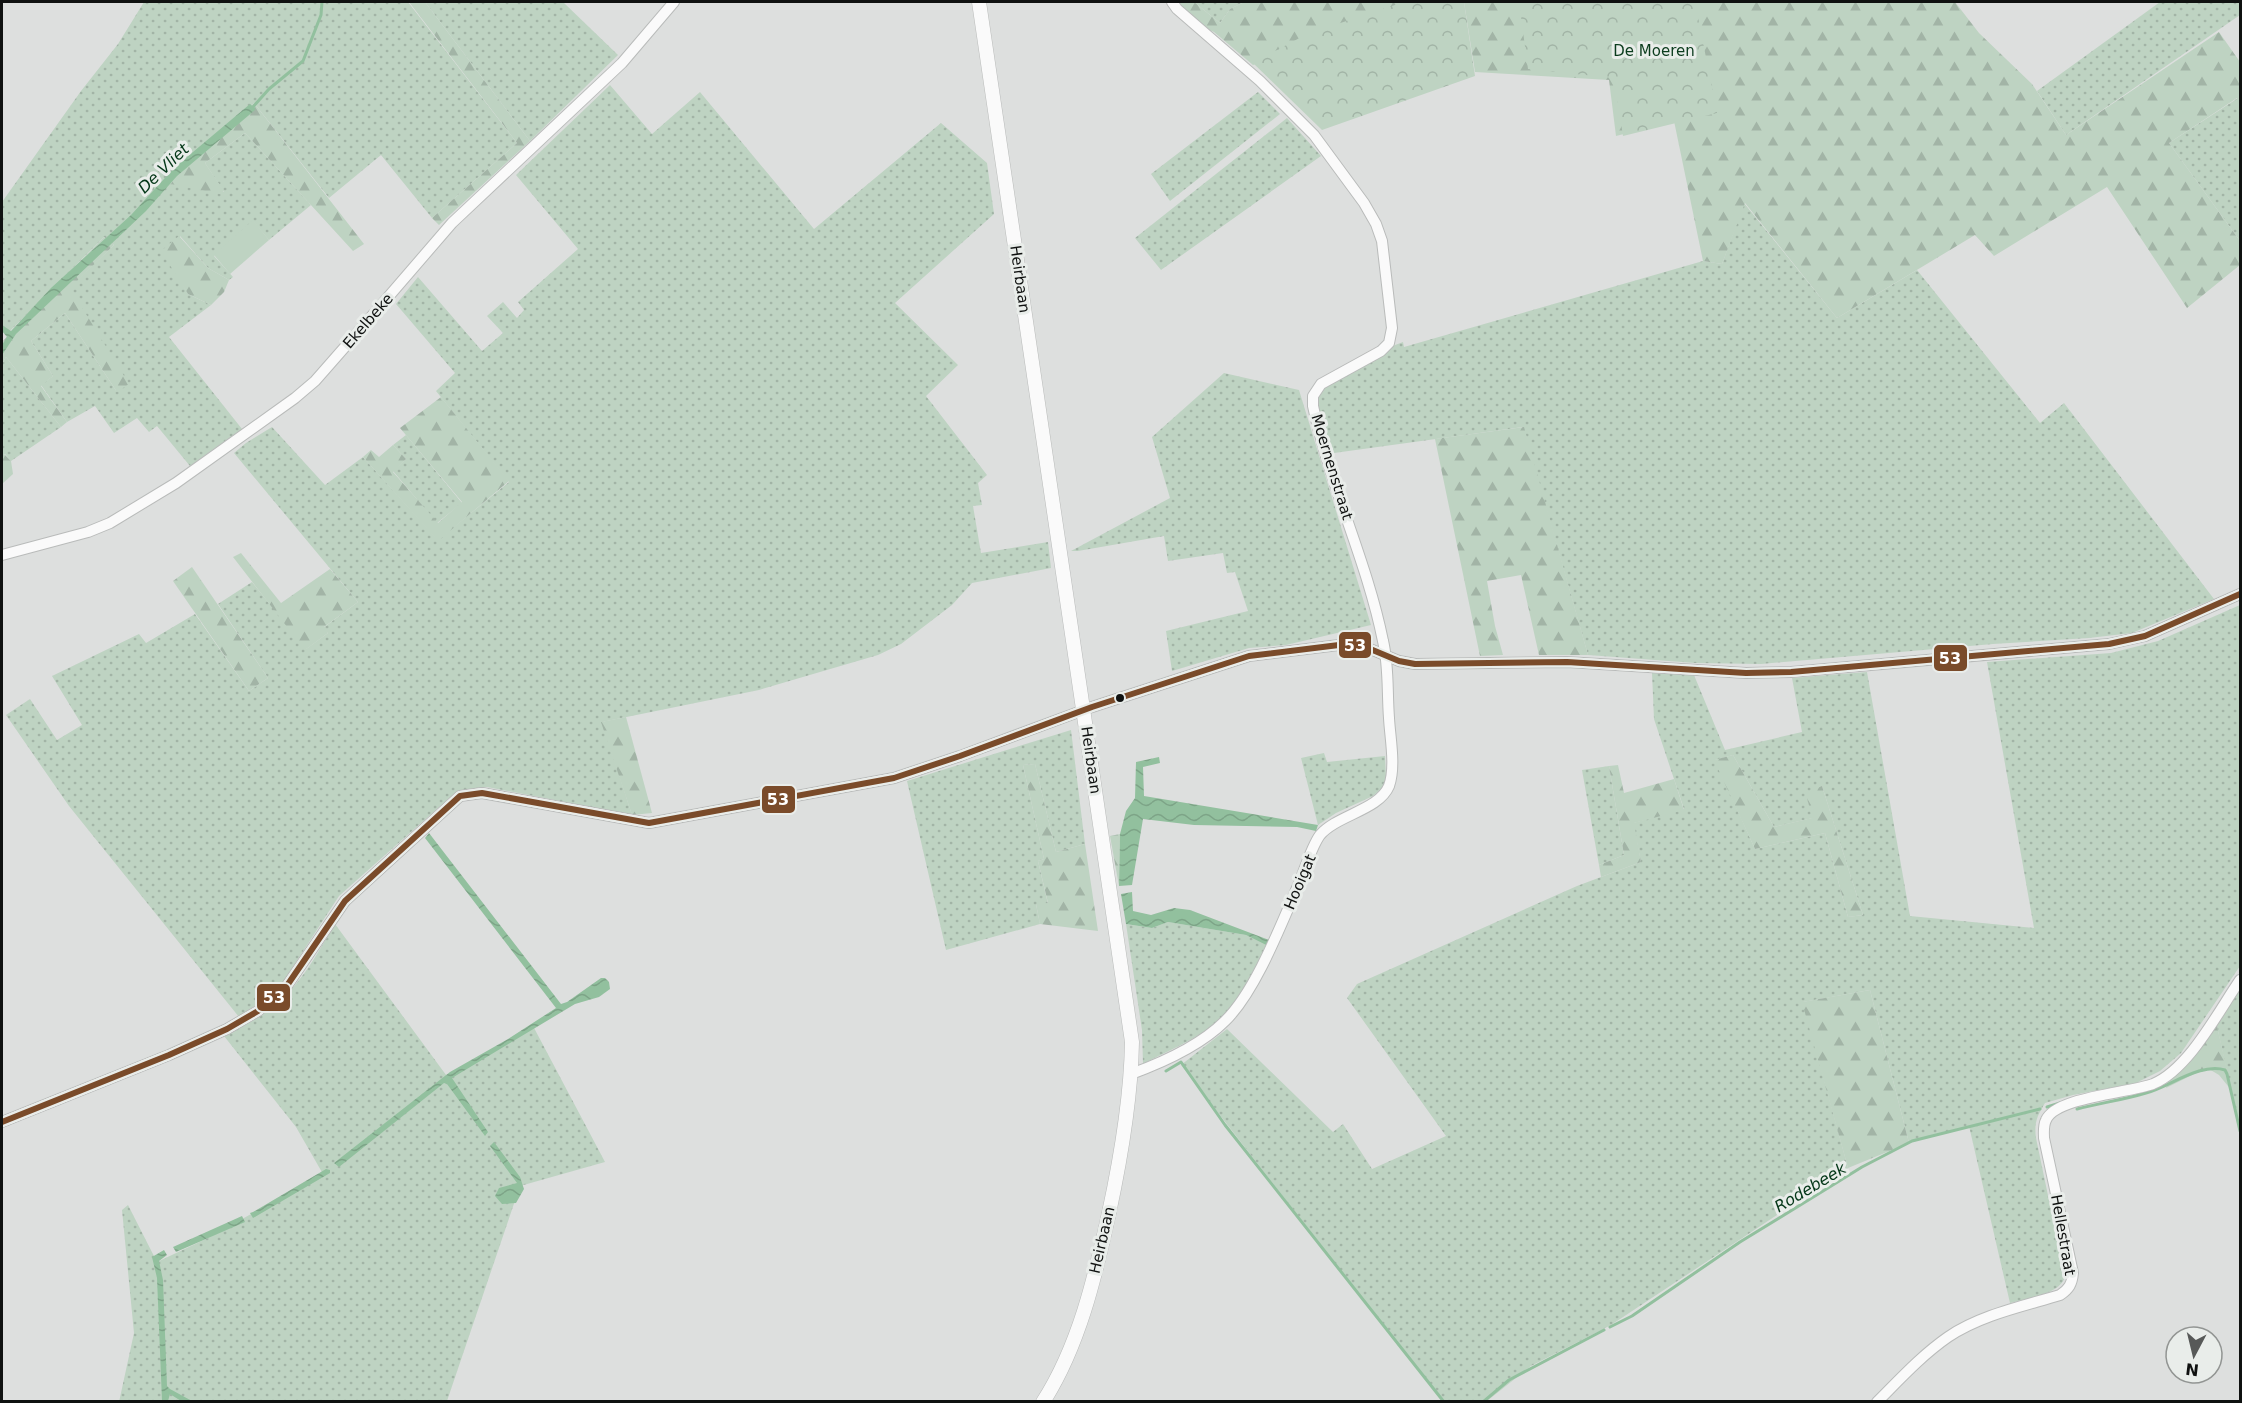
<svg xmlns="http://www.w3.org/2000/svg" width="2242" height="1403" font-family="'DejaVu Sans',sans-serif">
<defs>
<pattern id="grass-dots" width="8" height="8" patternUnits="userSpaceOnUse" patternTransform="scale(1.5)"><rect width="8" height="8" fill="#bed3c2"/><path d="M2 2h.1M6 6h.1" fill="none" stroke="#a2b4a6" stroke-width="1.8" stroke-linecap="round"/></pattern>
<pattern id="forest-firs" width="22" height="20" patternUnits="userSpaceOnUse" patternTransform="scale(1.5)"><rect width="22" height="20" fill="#bed3c2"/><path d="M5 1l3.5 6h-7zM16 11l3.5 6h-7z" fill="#a2b4a6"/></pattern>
<pattern id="park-crowns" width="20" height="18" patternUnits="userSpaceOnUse" patternTransform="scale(1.5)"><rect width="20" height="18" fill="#bed3c2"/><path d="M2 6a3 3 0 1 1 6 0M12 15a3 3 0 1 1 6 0" fill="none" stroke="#a2b4a6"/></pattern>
<pattern id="water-waves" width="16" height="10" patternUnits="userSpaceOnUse" patternTransform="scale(1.5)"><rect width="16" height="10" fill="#92c09e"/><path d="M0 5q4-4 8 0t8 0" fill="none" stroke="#7da487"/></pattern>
</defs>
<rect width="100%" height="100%" fill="#dddfde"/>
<!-- grass -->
<g fill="url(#grass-dots)" fill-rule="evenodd">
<path d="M144 2H408L517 143 432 218 381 155 329 198 254 103 162 181 224 192 205 163 245 133 311 205 269 240 253 221 214 256 233 277 229 280 208 268 180 236 181 281 188 294 211 305 169 337 242 429 190 466 157 426 149 432 137 418 114 433 95 406 67 422 41 385 53 376 31 341 65 313 117 392 69 288 114 245 104 237 9 332 2 326V202L81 91 118 44Z"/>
<path d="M425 2H563L618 55 530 141Z"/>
<path d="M1194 2H1244L1230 9 1220 23Z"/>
<path d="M2160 2H2240V15L2066 135 2037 91Z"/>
<path d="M610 85 652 134 700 92 814 229 941 123 987 163 994 214 895 303 958 365 926 396 987 475 978 483 982 505 973 506 981 553 1048 542 1051 568 972 583 952 605 901 644 878 655 759 690 602 722 632 815 487 787 456 792 339 896 283 982 266 998 239 1017 69 806 6 715 30 699 57 740 82 725 52 676 139 634 146 643 195 614 249 691 268 678 218 604 252 582 306 649 328 633 323 628 358 602 234 453 246 443 272 427 325 485 363 457 438 540 509 482 436 391 455 373 396 304 418 277 482 351 503 333 487 316 503 302 517 318 524 310 518 302 578 249 516 175Z"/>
<path d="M1258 92 1280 114 1170 201 1151 174Z"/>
<path d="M2238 98 2240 102V241L2169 143Z"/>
<path d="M1287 118 1321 156 1161 270 1135 238Z"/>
<path d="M1744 203 1837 318 1917 270 2040 423 2064 403 2214 599 2132 633 2089 638 1993 644 1761 664 1695 663 1588 655 1523 427 1334 453C1327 433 1315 412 1319 390L1390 347 1403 342 1404 347 1703 261 1722 264Z"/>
<path d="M6 357 61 427 11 461 5 454 2 455V364Z"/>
<path d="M1224 373 1299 390 1371 625 1286 645 1249 648 1172 671 1166 631 1248 611 1235 572 1227 573 1223 553 1168 561 1164 536 1078 551H1071L1170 498 1152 437Z"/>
<path d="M406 435 462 503 437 523 393 471 406 459 393 445Z"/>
<path d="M2240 605V966L2181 1053 2160 1071 2136 1083 2073 1095 2045 1103C2037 1116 2034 1123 2036 1138L2065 1277C2059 1295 2027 1298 2010 1303L1969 1126 1909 1143 1870 990 1803 1002 1848 1168 1611 1325 1531 1366 1487 1401H1442L1181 1065 1227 1029 1333 1132 1343 1124 1372 1169 1446 1136 1347 998 1357 984 1577 886 1641 862 1633 823 1684 809 1654 719 1652 673 1694 675 1725 750 1802 732 1792 678 1867 672 1910 916 2034 928 1987 662 2111 653 2158 641ZM1733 755 1774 827 1813 818 1822 786 1863 915 1848 917 1825 833 1755 849 1715 760Z"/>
<path d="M1071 730 1085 844 1056 852 1035 764 1023 765 1044 859 1038 861 1048 904H1036L1040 924 946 950 907 781Z"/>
<path d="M1324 753 1327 762 1385 756 1386 778 1382 788 1373 796 1336 813 1318 825 1301 758Z"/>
<path d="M1609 766 1624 855 1599 865 1582 770Z"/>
<path d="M1168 922 1246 935 1266 945C1251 976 1235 1011 1205 1031 1186 1044 1163 1053 1143 1064L1142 1030 1126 924 1152 928Z"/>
<path d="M335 924 449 1079 533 1026 605 1162 520 1186 447 1401 119 1402 134 1333 122 1210 128 1205 157 1262 208 1238 323 1174 296 1127 224 1036C251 1020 280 1005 299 980 313 963 323 943 335 924Z"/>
<path d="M2240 986V1131L2216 1022Z"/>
</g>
<!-- forest -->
<g fill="url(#forest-firs)">
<path d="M409 2H425L530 141 439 225 432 218 517 143Z"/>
<path d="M1177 2H1194L1220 23 1230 9 1244 2H1431L1253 65 1214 32 1201 26Z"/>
<path d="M1464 2H1955L1979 33 2032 84 2066 135 2219 32 2240 62V102L2237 98 2169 143 2240 241V265L2187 308 2107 187 1994 256 1975 235 1837 318 1745 203 1722 264 1703 261 1674 121 1616 136 1609 80 1475 72Z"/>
<path d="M254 103 364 244 353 251 245 133 205 163 224 191 220 194 161 182Z"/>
<path d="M179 236 208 268 229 280 224 292 211 305 188 294 161 251Z"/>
<path d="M104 237 114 245 70 288 129 384 117 392 65 313 31 341 53 376 41 386 67 422 61 427 6 357 2 364V342Z"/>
<path d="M441 397 509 481 438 541 363 457 371 450 379 457 393 445 406 459 393 472 438 523 462 502 400 428Z"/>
<path d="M1524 427 1588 655H1539L1521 575 1487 581 1495 626 1503 655 1480 656 1435 439Z"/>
<path d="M4 454 11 461 13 474 2 484V455Z"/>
<path d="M241 553 281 603 330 569 358 602 324 627 328 633 305 650 233 557Z"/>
<path d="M192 567 268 678 249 691 173 581Z"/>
<path d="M626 717 652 813 632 815 601 722Z"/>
<path d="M1733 755 1774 827 1812 818 1806 793 1822 786 1863 915 1848 917 1825 833 1755 849 1714 760Z"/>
<path d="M1035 764 1056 852 1085 844 1098 931 1040 924 1036 904 1048 903 1038 861 1044 859 1023 765Z"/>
<path d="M1618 765 1624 793 1674 779 1684 810 1634 823 1641 862 1601 877 1599 865 1624 855 1609 766Z"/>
<path d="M1120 834 1119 886 1110 836Z"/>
<path d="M1870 990 1909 1143 1848 1168 1802 1002Z"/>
<path d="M2216 1022 2232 1091 2219 1075 2209 1069 2194 1074 2166 1088 2169 1079Z"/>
</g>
<!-- park -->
<g fill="url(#park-crowns)">
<path d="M1404 2H1464L1475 76 1322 130 1253 63 1307 34Z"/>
<path d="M1519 2H1695L1717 113 1623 136 1614 78 1528 69Z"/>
</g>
<!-- garden -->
<path fill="#bed3c2" d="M253 220 269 240 230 274 214 255Z"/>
<!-- water -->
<g fill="url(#water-waves)">
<path d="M250 104 255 108V110L177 176 146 211 16 334 2 355V345L7 337 2 331V325L11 331 51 288 131 215 174 168Z"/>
<path d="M1159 757 1160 763 1143 767 1144 796 1318 825 1316 831 1297 827 1194 825 1143 819 1132 885 1119 886 1120 834 1126 811 1135 798 1136 762Z"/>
<path d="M429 833 561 1004 567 1002 601 978H605L609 982 610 989 599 997 575 1004 452 1078 488 1132 485 1136 447 1084 444 1083 339 1167 334 1163 450 1072 508 1039 556 1008 425 838Z"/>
<path d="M1132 892 1133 911 1151 915 1174 908 1190 910 1269 940 1266 945 1246 935 1168 922 1152 928 1126 924 1121 894Z"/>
<path d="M494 1142 520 1177 524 1189 516 1203 502 1204 495 1196 499 1188 517 1183 490 1146Z"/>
<path d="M326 1169 330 1170V1173L253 1218 250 1213 253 1212Z"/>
<path d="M242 1216 245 1222 176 1252 173 1247Z"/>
<path d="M164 1250 167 1255 159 1261 163 1280 167 1386 170 1389 192 1401H181L170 1394 168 1401H162L157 1278 152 1257Z"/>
</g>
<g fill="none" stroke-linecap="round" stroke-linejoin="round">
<!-- stream -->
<g stroke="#92c09e" stroke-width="3">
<path d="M252 108 269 89 303 61 321 15 322 2"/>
<path d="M1166 1071 1181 1062 1225 1125 1444 1402"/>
<path d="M2047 1107 2060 1103"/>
<path d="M2077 1109C2100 1103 2123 1100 2146 1093 2169 1087 2201 1062 2225 1070L2227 1074 2240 1131"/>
<path d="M1610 1327 1632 1316 1740 1242 1862 1167 1912 1141 2040 1109"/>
<path d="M1483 1402 1509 1380 1604 1330"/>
</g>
<!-- minor casing -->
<g stroke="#b9bbba" stroke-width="12">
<g id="minor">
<path d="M2 555 88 532 110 523 176 483 295 398 315 381 358 332 452 223 622 63 674 2"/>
<path d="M1131 1074C1164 1062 1200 1046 1225 1021 1256 991 1282 922 1300 881 1305 868 1312 846 1320 835 1337 815 1379 810 1389 786 1396 766 1390 738 1389 718 1387 692 1389 666 1383 641 1367 561 1330 486 1313 406V396L1321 384 1381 351 1389 343 1392 328 1382 241 1376 224 1364 203 1314 135 1260 81 1177 9 1172 2"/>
<path d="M2 1122 169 1055 227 1029 258 1011 286 987 345 901 460 796 482 793 649 823 894 778 960 756 1092 707 1249 656 1347 644 1363 646 1399 661 1415 664 1567 662 1746 673 1791 672 2109 644 2145 636 2240 594"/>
<path d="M1877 1402C1900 1379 1922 1355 1948 1337 1980 1315 2024 1306 2060 1295 2069 1289 2072 1284 2073 1273L2044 1138C2044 1133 2043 1126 2046 1120 2056 1097 2129 1093 2153 1084 2189 1069 2218 1012 2240 980"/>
</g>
</g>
<!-- secondary casing -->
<g stroke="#b9bbba" stroke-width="15">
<path id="secondary" d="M979 2 1132 1042C1131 1100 1121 1157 1109 1213 1095 1277 1079 1346 1043 1402"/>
</g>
<!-- minor -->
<use href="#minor" stroke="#fafafa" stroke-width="10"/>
<!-- secondary -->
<use href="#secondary" stroke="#fafafa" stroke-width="14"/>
<!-- bus-1 casing -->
<g stroke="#e9edea" stroke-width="10">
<path id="bus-1" d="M2 1122 169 1055 227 1029 258 1011 286 987 345 901 460 796 482 793 649 823 894 778 960 756 1092 707 1249 656 1347 644 1363 646 1399 661 1415 664 1567 662 1746 673 1791 672 2109 644 2145 636 2240 594"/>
</g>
<!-- bus-1 -->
<use href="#bus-1" stroke="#7a4b2a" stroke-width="6"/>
</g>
<!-- markers -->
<circle fill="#0f1110" stroke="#e9edea" stroke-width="2" cx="1120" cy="698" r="5"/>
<g text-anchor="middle" stroke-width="6" stroke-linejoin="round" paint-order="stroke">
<!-- park labels -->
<g font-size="15" fill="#0b3c1d" stroke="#e9edea">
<text x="1654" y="56">De Moeren</text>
</g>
<!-- street labels -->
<g font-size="15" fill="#0f1110" stroke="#e9edea">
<text transform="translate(1020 279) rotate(82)" y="5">Heirbaan</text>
<text transform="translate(368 321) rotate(-49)" y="5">Ekelbeke</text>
<text transform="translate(1332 467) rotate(73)" y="5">Moernenstraat</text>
<text transform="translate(1091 760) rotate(82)" y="5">Heirbaan</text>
<text transform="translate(1300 882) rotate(-67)" y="5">Hooigat</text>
<text transform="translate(2063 1235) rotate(80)" y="5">Hellestraat</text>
<text transform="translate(1102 1240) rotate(-77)" y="5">Heirbaan</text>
</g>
<!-- water labels -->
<g font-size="16" font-style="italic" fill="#043718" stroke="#e9edea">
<text transform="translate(163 168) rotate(-44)" y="6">De Vliet</text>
<text transform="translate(1810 1187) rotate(-31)" y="6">Rodebeek</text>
</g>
</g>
<g stroke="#e9edea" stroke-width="2">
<rect x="1338" y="631" width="34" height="28" rx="6" fill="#7a4b2a"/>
<rect x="1933" y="644" width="35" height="28" rx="6" fill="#7a4b2a"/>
<rect x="761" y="785" width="35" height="29" rx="6" fill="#7a4b2a"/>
<rect x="256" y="983" width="35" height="29" rx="6" fill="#7a4b2a"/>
</g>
<g font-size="16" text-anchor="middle" font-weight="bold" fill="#fff">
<text x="1355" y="651">53</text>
<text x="1950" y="664">53</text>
<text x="778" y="805">53</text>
<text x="274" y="1003">53</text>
</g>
<!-- border -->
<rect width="2242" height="1403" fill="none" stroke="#0f1110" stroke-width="6"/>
<!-- north arrow -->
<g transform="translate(2194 1355) rotate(187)"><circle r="28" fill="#e9edea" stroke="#929593" stroke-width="1.5"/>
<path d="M0-4.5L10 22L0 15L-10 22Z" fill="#575958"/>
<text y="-9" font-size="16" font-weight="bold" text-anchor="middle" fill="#0f1110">N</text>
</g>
</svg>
